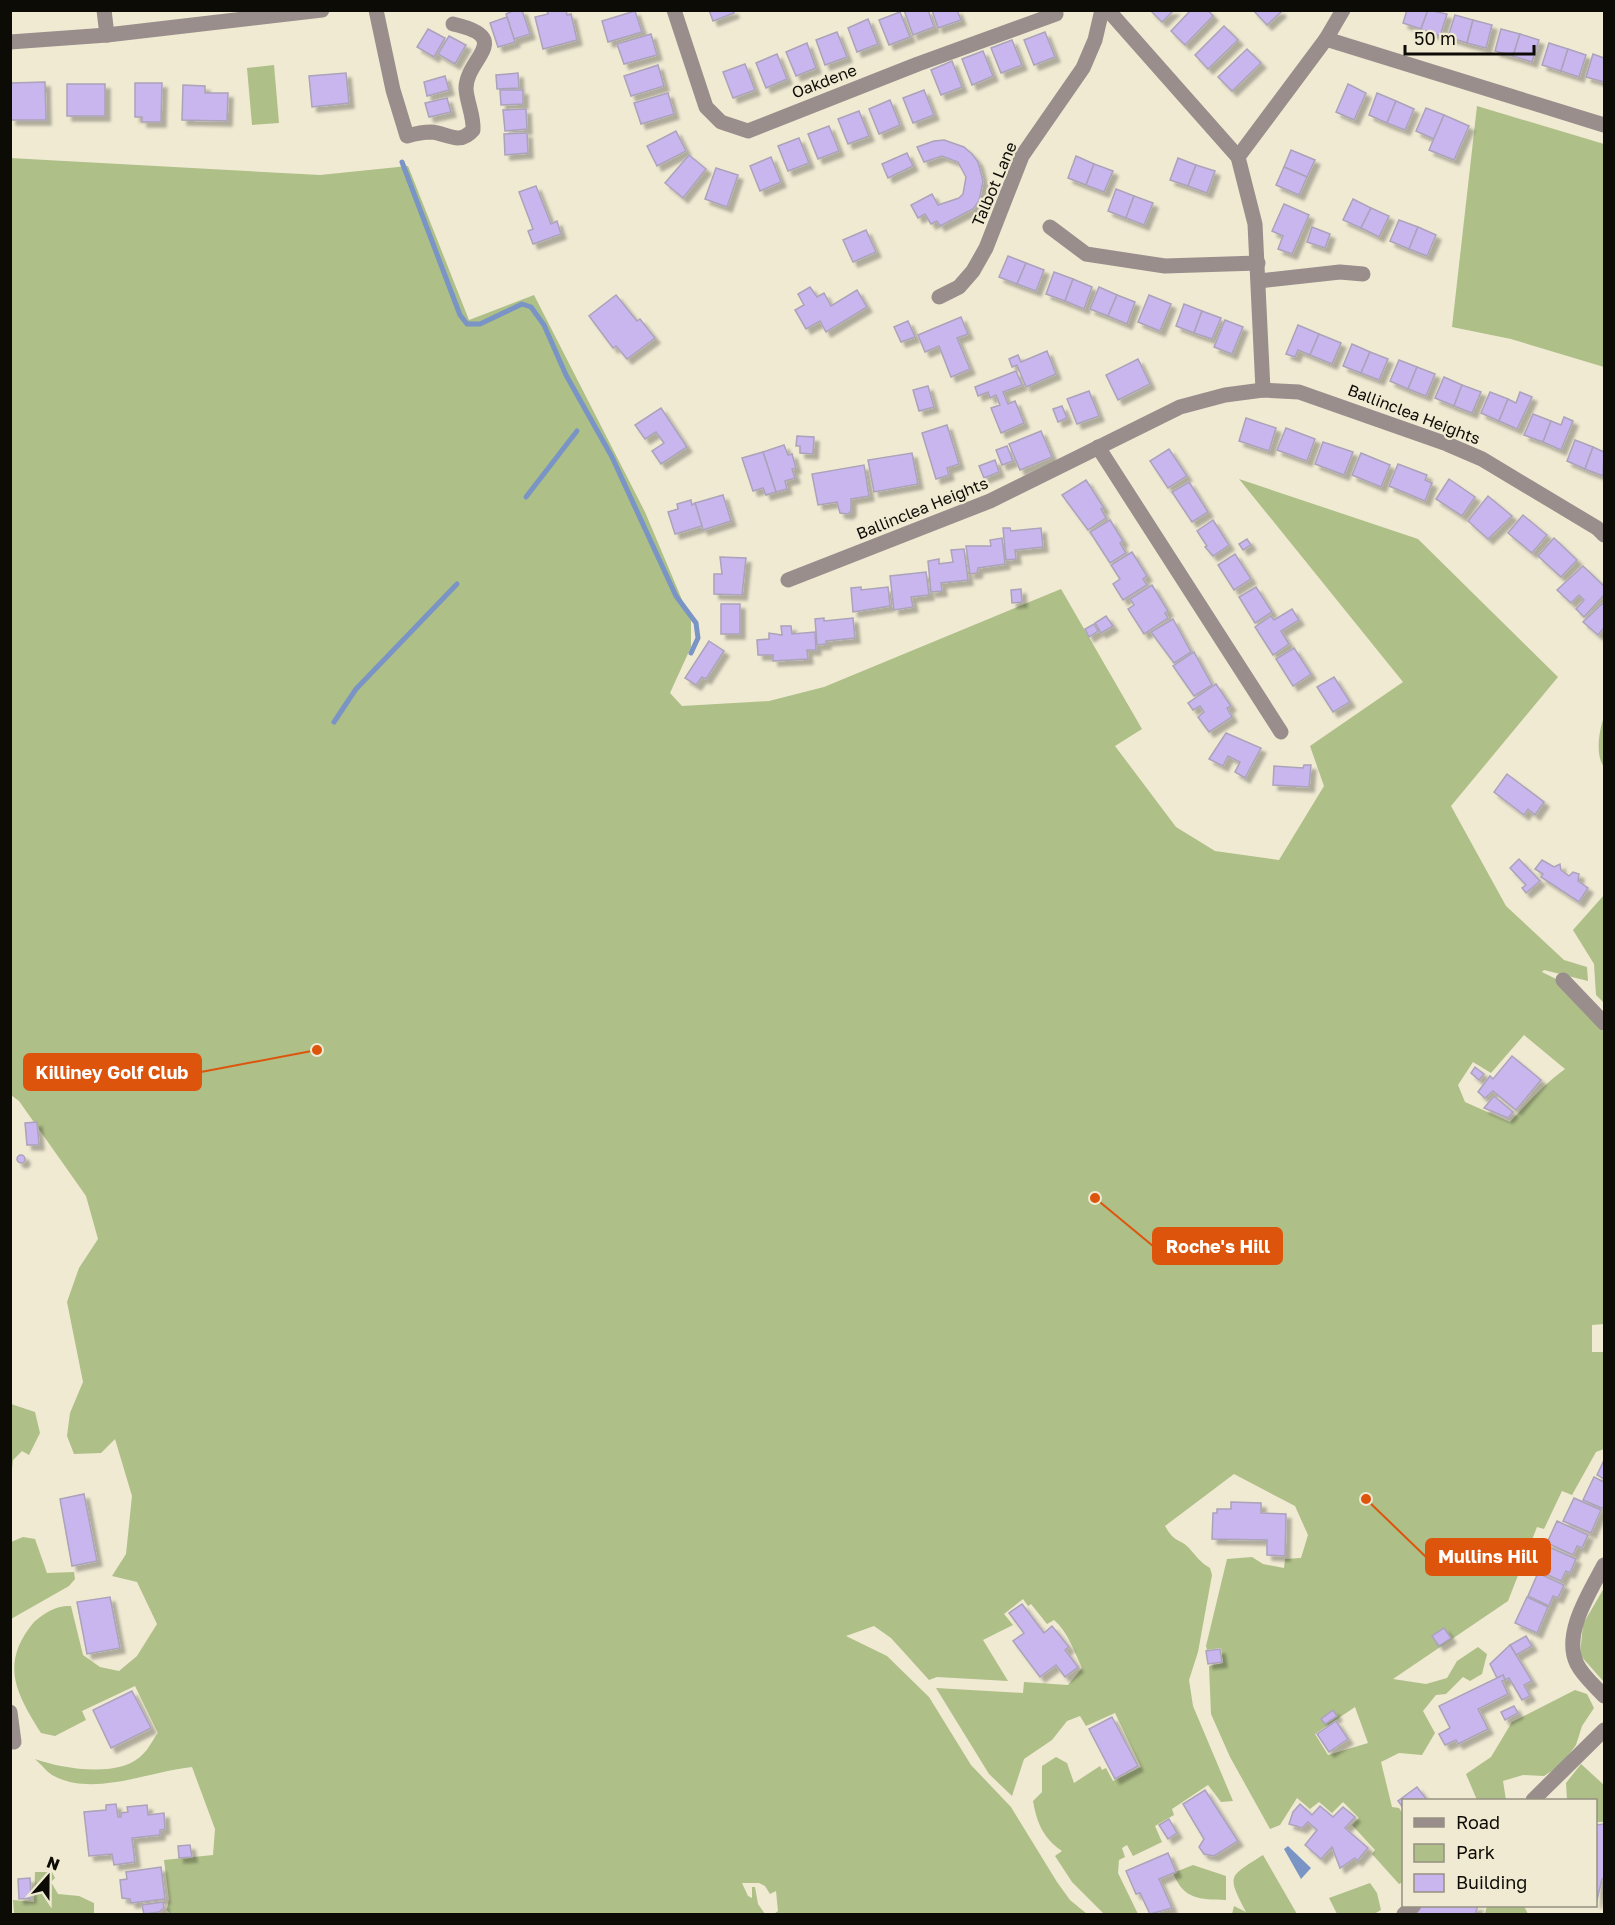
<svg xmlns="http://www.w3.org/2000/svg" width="1615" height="1925" font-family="'Golos Text',sans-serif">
<defs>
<filter id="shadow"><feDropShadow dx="5" dy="5" stdDeviation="1.5" flood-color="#0004"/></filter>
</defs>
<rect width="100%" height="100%" fill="#f0ead3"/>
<!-- green -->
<g fill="#aebf88" fill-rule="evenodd">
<path d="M274 65 279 123 252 125 247 68Z"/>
<path d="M1477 106 1604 144V367L1511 339 1452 327Z"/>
<path d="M10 158 320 175 408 166 469 320 534 295 645 512 691 621V647L670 693 682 706 769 701 824 687 1061 589 1142 729 1115 746 1176 827 1215 851 1279 860 1324 786 1310 746 1403 682 1239 479 1418 539 1558 677 1451 806 1506 906 1564 960 1587 967 1588 981 1544 970 1542 972 1556 979 1604 1032V1324L1592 1325V1352H1604V1449L1596 1452 1572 1495 1562 1491 1544 1529 1537 1527 1508 1601 1393 1679 1426 1684 1447 1678 1457 1661 1478 1647 1487 1654 1482 1674 1470 1681 1463 1677 1446 1694 1436 1695 1423 1711 1435 1733 1422 1755 1399 1753 1381 1762 1392 1807 1399 1808 1403 1814V1882L1399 1884 1372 1854 1375 1850 1352 1825 1359 1818 1343 1802 1332 1813 1319 1802 1310 1809 1297 1798 1280 1825 1270 1829 1230 1757 1211 1714 1209 1666 1223 1663 1221 1648 1207 1650 1206 1646 1227 1559 1252 1557 1263 1564 1284 1568 1285 1559 1301 1558 1308 1535 1295 1506 1234 1474 1165 1526C1175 1544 1180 1538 1189 1548 1196 1556 1201 1563 1210 1568L1212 1575 1198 1652 1189 1680 1193 1706 1233 1801 1221 1802 1208 1785 1172 1809 1174 1815 1155 1826 1162 1842 1133 1856 1127 1845 1122 1848 1125 1857 1119 1860 1118 1873 1138 1914H1104L1072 1882 1055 1856 1062 1851C1043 1838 1037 1823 1033 1801L1042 1792V1766L1056 1757 1067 1763 1074 1783 1100 1766 1102 1770 1106 1768 1113 1781 1141 1767 1115 1713 1086 1726 1080 1716 1067 1721 1052 1740 1024 1759 1012 1796 989 1774 936 1688 1023 1693 1024 1682 1068 1685 1082 1668C1074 1651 1068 1632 1054 1620L1047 1624 1031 1604 1028 1606 1023 1599 1004 1614 1013 1625 983 1640 1008 1681 937 1677 929 1680 891 1638 874 1626 846 1636 887 1656 929 1697 971 1765 1011 1807 1057 1882 1070 1900 1087 1914H774L778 1911 776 1891 770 1894 765 1886 759 1883H742L748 1896 752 1898V1887H755L758 1904 765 1914H170L167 1910 169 1899 164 1860 213 1855 215 1829 192 1767C150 1771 92 1798 52 1775 46 1771 40 1763 35 1759 63 1769 122 1779 144 1753 150 1747 153 1739 158 1733L135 1686 82 1711 86 1720 55 1736 41 1733C15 1692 0 1663 34 1622 44 1613 57 1605 71 1606L83 1655 100 1667 119 1671 137 1656 157 1624 137 1582 112 1576 126 1554 132 1496 115 1439 101 1453 74 1454 67 1436 70 1413 83 1382 67 1302 79 1268 98 1239 86 1196 19 1101 11 1095ZM1524 1035 1565 1069C1543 1085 1528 1103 1510 1122L1465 1102 1458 1085 1473 1062 1491 1073ZM1355 1707 1368 1743 1328 1755 1315 1734Z"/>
<path d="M1604 717V767C1595 755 1599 730 1604 717Z"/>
<path d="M1604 895V1003L1596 995 1594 964 1573 930Z"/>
<path d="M11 1404 35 1412 40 1433 29 1455 22 1451 13 1460 11 1479Z"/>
<path d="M23 1537 35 1539 47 1573 74 1572 75 1579 69 1586 11 1619V1542Z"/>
<path d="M1604 1588V1682L1580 1655 1583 1624Z"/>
<path d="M1575 1690 1587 1694 1594 1708 1582 1726 1576 1745 1561 1765 1544 1776 1523 1775 1503 1781 1506 1800H1477L1466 1774 1491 1757 1512 1722Z"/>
<path d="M1581 1764 1604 1785V1822H1596V1800H1567L1566 1783Z"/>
<path d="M1263 1855 1297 1914H1232L1234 1906 1246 1912C1226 1874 1229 1877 1263 1855Z"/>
<path d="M1193 1865 1226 1876V1900C1199 1899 1184 1900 1173 1873Z"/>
<path d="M35 1872H52L55 1878 51 1882 58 1894 79 1896 94 1903V1914H14L13 1900 34 1902Z"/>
<path d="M1370 1883 1377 1893 1381 1910 1374 1914H1337L1329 1898Z"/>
<path d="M1487 1906H1524L1528 1914H1485Z"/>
</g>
<!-- water -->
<path fill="#7994c5" d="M1288 1846 1311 1868 1301 1879 1284 1849Z"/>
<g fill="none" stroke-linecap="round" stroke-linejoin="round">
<!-- stream -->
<g stroke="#7994c5" stroke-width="5">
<path d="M402 162 460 315 467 324H480L522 304 531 307 544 325 566 375 612 457 676 596 696 623 698 638 691 653"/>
<path d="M526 497 577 431"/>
<path d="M334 722 356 689 457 584"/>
</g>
</g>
<!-- building -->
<g fill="#c9b6ee" stroke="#aaa3b9" stroke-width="1.5" filter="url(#shadow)">
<path d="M515 10H522L530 34 514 39 506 14Z"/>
<path d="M547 10H566L567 15 571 14 577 40 543 49 535 17 548 14Z"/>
<path d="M709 10H733L734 13 713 21Z"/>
<path d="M904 10H928L934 27 913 35Z"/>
<path d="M932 10H957L961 20 938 28Z"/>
<path d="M1150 10H1174L1162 22Z"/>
<path d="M1191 10H1208L1213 16 1185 45 1171 31Z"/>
<path d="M1253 10H1280L1281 12 1267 25Z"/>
<path d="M1407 10H1428L1421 29 1403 23Z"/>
<path d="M1428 10 1447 14 1440 36 1421 29Z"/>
<path d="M635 11 642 32 608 42 602 21Z"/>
<path d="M900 12 910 37 889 45 879 20Z"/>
<path d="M1455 15 1473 20 1467 43 1448 37Z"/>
<path d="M507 17 515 42 498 47 490 23Z"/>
<path d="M868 19 878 44 857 52 848 28Z"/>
<path d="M1473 20 1492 25 1486 48 1467 43Z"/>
<path d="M1224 26 1238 40 1208 69 1195 55Z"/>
<path d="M428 29 445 38 434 57 417 47Z"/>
<path d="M1501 29 1520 34 1513 56 1495 51Z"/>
<path d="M837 32 847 57 825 65 816 40Z"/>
<path d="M1045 32 1055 57 1034 65 1024 40Z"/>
<path d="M651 34 657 55 624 64 617 44Z"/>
<path d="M1520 34 1539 40 1532 62 1513 56Z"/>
<path d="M449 36 466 45 455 64 438 54Z"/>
<path d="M1012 40 1022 65 1001 73 991 48Z"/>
<path d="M807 43 816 68 796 76 786 52Z"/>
<path d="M1549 43 1568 49 1561 71 1542 65Z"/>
<path d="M1247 49 1261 63 1232 91 1218 77Z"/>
<path d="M1568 49 1586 55 1579 77 1561 71Z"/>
<path d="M983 51 993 76 972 85 962 59Z"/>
<path d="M777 54 787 79 766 88 756 63Z"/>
<path d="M1593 54 1604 58V82L1586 77Z"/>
<path d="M952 61 962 87 941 95 931 70Z"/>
<path d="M745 64 755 90 733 98 723 72Z"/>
<path d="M658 65 664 86 631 96 624 76Z"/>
<path d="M346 73 349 103 312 107 309 76Z"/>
<path d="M518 73 519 88 497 89 496 75Z"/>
<path d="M445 76 449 90 427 96 424 82Z"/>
<path d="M45 82 46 120H11V83Z"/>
<path d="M135 83H162L161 122H142V117H135Z"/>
<rect x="67" y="84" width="38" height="32"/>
<path d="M1348 84 1366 93 1354 120 1336 112Z"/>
<path d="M183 85 205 86V93H228L227 121 182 120Z"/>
<path d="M500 90H523V104L501 105Z"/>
<path d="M924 90 934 115 913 123 903 98Z"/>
<path d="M668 93 674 114 641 124 634 103Z"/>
<path d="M1377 93 1396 101 1387 123 1369 115Z"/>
<path d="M447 98 451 112 429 117 425 103Z"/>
<path d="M890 100 900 125 879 134 869 109Z"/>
<path d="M1396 101 1414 109 1405 130 1387 123Z"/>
<path d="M1426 108 1444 115 1434 139 1416 131Z"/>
<path d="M526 109 527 129 505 131 503 110Z"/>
<path d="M859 111 869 136 848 144 838 119Z"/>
<path d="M1444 115 1469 126 1454 160 1429 150Z"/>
<path d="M829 126 839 151 818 159 808 134Z"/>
<path d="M676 131 686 151 657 166 647 146Z"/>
<path d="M527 133 528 153 505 155 504 134Z"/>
<path d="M799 138 809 163 788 171 778 146Z"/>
<path d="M944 140 964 147 972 154 978 162 983 181 979 201 973 209 940 226 937 221 931 224 925 214 918 218 911 205 932 194 938 205 959 198 963 194 966 177 958 162 942 156 924 162 917 147 934 141Z"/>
<path d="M1291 150 1315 160 1307 177 1284 167Z"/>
<path d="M907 153 913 166 888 178 882 164Z"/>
<path d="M689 155 706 169 683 198 665 183Z"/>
<path d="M1076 156 1094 164 1086 185 1068 178Z"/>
<path d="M771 157 781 182 760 191 750 166Z"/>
<path d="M1178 158 1196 165 1188 186 1170 180Z"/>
<path d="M1094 164 1113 171 1104 192 1086 185Z"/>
<path d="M1196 165 1215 171 1207 193 1188 186Z"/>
<path d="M1284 167 1307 177 1299 195 1276 185Z"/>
<path d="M716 168 738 175 727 207 705 199Z"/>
<path d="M536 186 551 224 557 221 561 234 533 244 528 231 533 229 519 192Z"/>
<path d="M1116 189 1134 196 1126 218 1108 211Z"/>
<path d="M1134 196 1153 203 1144 225 1126 218Z"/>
<path d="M1353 199 1371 208 1361 228 1343 220Z"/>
<path d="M1284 204 1309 215 1292 254 1278 249 1283 236 1272 231Z"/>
<path d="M1371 208 1389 216 1379 237 1361 228Z"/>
<path d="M1399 220 1418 227 1409 249 1390 241Z"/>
<path d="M1312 227 1330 234 1325 248 1307 242Z"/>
<path d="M1418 227 1436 235 1427 256 1409 249Z"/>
<path d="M866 230 876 252 853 262 843 240Z"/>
<path d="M1008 256 1026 263 1017 284 999 277Z"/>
<path d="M1026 263 1044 270 1036 291 1017 284Z"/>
<path d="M1054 272 1073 279 1065 301 1046 294Z"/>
<path d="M1073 279 1092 287 1084 309 1065 301Z"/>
<path d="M810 287 817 297 824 293 831 306 857 290 867 307 826 332 820 321 806 329 795 310 804 305 798 294Z"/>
<path d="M1099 287 1117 295 1108 316 1090 309Z"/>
<path d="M616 295 637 321 640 319 655 338 627 359 616 346 613 348 589 316Z"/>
<path d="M1117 295 1135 302 1127 324 1108 316Z"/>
<path d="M1149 295 1171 304 1160 331 1138 322Z"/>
<path d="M1184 304 1202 311 1194 333 1176 326Z"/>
<path d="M1202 311 1221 318 1212 339 1194 333Z"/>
<path d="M961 317 968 334 957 338 970 369 951 377 939 346 925 352 918 335Z"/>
<path d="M1225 320 1243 327 1232 354 1214 347Z"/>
<path d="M908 321 915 337 901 342 894 327Z"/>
<path d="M1298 325 1319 334 1310 355 1298 350 1295 357 1286 354Z"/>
<path d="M1319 334 1341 343 1332 364 1310 355Z"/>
<path d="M1352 344 1370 352 1361 373 1343 366Z"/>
<path d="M1047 351 1056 374 1026 387 1017 365 1012 367 1009 359 1018 355 1021 362Z"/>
<path d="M1370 352 1388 359 1379 380 1361 373Z"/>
<path d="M1138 359 1150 384 1118 400 1106 375Z"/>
<path d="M1399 360 1417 367 1408 389 1390 381Z"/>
<path d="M1417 367 1435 374 1426 396 1408 389Z"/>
<path d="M1016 371 1022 385 1003 392 1008 404 1015 401 1024 423 1001 433 991 408 1000 405 996 395 990 398 988 392 978 396 975 387Z"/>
<path d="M1444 377 1462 385 1454 406 1435 398Z"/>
<path d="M1462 385 1481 392 1472 413 1454 406Z"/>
<path d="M928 386 934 407 919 411 913 390Z"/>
<path d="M1089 391 1099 416 1077 424 1067 399Z"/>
<path d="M1490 392 1508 399 1499 421 1481 413Z"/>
<path d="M1520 392 1532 397 1517 429 1499 421 1508 399 1516 403Z"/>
<path d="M1062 406 1067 418 1058 422 1053 409Z"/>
<path d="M661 408 687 447 661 464 652 451 664 443 656 432 645 439 635 425Z"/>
<path d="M1533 414 1551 421 1543 442 1524 435Z"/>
<path d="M1564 417 1573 421 1561 450 1543 442 1551 421 1561 425Z"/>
<path d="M1246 418 1276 428 1269 451 1239 441Z"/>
<path d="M947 425 959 464 947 468 949 475 936 479 922 433Z"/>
<path d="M1286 428 1315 439 1307 461 1277 450Z"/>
<path d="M1041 431 1052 457 1020 470 1009 444Z"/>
<path d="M797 436 814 437 813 454 800 453V446H796Z"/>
<path d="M1575 440 1593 447 1585 469 1567 461Z"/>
<path d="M1323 442 1353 452 1344 475 1315 464Z"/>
<path d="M784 445 788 455 792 454 796 468 792 469 795 478 785 481 787 489 776 492 763 452Z"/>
<path d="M1007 446 1013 461 1002 465 996 450Z"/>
<path d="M1593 447 1604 452 1603 476 1585 469Z"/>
<path d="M1169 449 1187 476 1168 488 1150 461Z"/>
<path d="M763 452 776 492 766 495 763 488 753 491 742 458Z"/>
<path d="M912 453 918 484 874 492 868 460Z"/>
<path d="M1361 453 1390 465 1381 487 1352 475Z"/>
<path d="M995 460 999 472 984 478 979 466Z"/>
<path d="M1398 464 1427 475 1425 480 1432 483 1425 501 1389 486Z"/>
<path d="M864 465 869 496 851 499V511L848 514 840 513 837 502 818 505 812 474Z"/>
<path d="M1449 479 1475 497 1462 516 1436 499Z"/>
<path d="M1086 480 1104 508 1101 509 1106 518 1088 530 1062 495Z"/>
<path d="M1189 482 1208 512 1192 522 1172 492Z"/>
<path d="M723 495 731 521 703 530 695 503Z"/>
<path d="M1488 496 1512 516 1488 539 1468 521Z"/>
<path d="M691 500 692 505 695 503 702 526 675 534 668 512 678 509 677 504Z"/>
<path d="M1523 515 1547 535 1532 553 1508 533Z"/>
<path d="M1110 520 1123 541 1120 543 1126 553 1110 563 1090 532Z"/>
<path d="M1213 520 1229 545 1213 556 1205 547 1207 546 1197 531Z"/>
<path d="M1003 528H1010L1011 531 1041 528 1043 547 1015 550 1016 559 1006 560Z"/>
<path d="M1002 538 1005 564 978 568 977 573 970 574 966 546H991L990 540Z"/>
<path d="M1554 538 1577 560 1561 577 1538 556Z"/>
<path d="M1247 539 1251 545 1243 550 1239 544Z"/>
<path d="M964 549 968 580 941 583 942 591 931 592 928 561 939 559V564L953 562 951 550Z"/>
<path d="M1132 552 1147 576 1143 579 1147 585 1123 600 1113 584 1120 579 1111 565Z"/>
<path d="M1235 554 1251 579 1234 590 1218 565Z"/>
<path d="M720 557 746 558 742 595 714 594V574H722Z"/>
<path d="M1583 566 1604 586V595L1584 617 1576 609 1584 600 1579 595 1571 603 1557 590Z"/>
<path d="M926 572 929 595 911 597 913 607 894 610 890 576Z"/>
<path d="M1152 585 1168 611 1165 613 1168 618 1144 634 1128 609 1134 605 1130 599Z"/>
<path d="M861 587V590L888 587 890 606 853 612 851 588Z"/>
<path d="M1256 587 1272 612 1255 623 1239 597Z"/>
<path d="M1021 589 1022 602 1012 603 1011 590Z"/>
<path d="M1604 602V628L1598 635 1583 622Z"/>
<rect x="721" y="604" width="19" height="30"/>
<path d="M1292 609 1299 620 1281 631 1289 644 1273 655 1255 627 1271 616 1274 620Z"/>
<path d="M1106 616 1113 626 1101 633 1095 623Z"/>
<path d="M824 618V621L853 618 855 638 826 641V644L817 645 815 619Z"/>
<path d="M1173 619 1191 652 1174 663 1151 632Z"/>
<path d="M1094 624 1098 631 1089 637 1085 629Z"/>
<path d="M781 626H791L792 634 815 632 816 650H807L808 659 773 661V655H758L757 640 769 639V633L782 635Z"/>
<path d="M709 641 724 651 706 679 702 677 696 685 685 678Z"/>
<path d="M1294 648 1311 674 1293 686 1276 659Z"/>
<path d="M1194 652 1212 685 1194 696 1173 666Z"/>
<path d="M1334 677 1350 702 1333 712 1317 687Z"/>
<path d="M1216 684 1231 706 1227 708 1232 717 1209 732 1198 717 1204 712 1200 706 1193 710 1188 703Z"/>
<path d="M1226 733 1261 748 1245 778 1235 772 1240 762 1228 756 1223 766 1209 759Z"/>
<path d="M1304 765H1311L1309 787 1273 785 1274 766 1303 768Z"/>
<path d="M1507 774 1544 802 1535 815 1528 809 1524 815 1494 792Z"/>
<path d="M1519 859 1540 881 1526 893 1522 888 1526 885 1510 868Z"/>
<path d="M1542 860 1554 867 1560 864 1561 870 1569 876 1573 872 1579 874 1578 881 1588 888 1579 902 1541 877 1543 874 1535 869Z"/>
<path d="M1512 1056 1541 1080 1516 1110 1493 1091 1485 1098 1478 1092 1490 1076 1493 1079Z"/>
<path d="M1475 1067 1484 1074 1479 1080 1471 1073Z"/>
<path d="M1494 1096 1513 1112 1508 1118 1484 1108Z"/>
<path d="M37 1122 39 1145H27L25 1123Z"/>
<circle cx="21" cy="1159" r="4"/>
<path d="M1604 1460V1479L1597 1475Z"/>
<path d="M1594 1477 1604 1482V1509L1583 1500Z"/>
<path d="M84 1494 97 1561 72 1566 60 1499Z"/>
<path d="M1574 1498 1601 1510 1591 1533 1563 1521Z"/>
<path d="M1231 1502 1261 1503V1513L1286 1514 1285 1556 1267 1555V1540L1212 1539 1213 1513H1217V1509H1231Z"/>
<path d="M1557 1521 1588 1535 1582 1548 1577 1546 1573 1555 1547 1543Z"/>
<path d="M1549 1547 1576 1559 1570 1573 1566 1571 1561 1581 1539 1571Z"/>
<path d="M1538 1573 1564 1585 1558 1598 1553 1596 1549 1606 1528 1596Z"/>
<path d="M110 1597 120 1648 87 1654 77 1602Z"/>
<path d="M1527 1597 1548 1607 1537 1633 1515 1623Z"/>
<path d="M1022 1604 1044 1633 1052 1626 1069 1647 1065 1650 1078 1667 1065 1677 1056 1665 1040 1677 1013 1641 1024 1633 1009 1613Z"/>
<path d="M1444 1628 1451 1638 1439 1646 1432 1636Z"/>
<path d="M1526 1636 1532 1646 1516 1655 1510 1645Z"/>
<path d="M1510 1645 1532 1681 1524 1685 1530 1696 1522 1700 1509 1678 1505 1680 1503 1675 1497 1678 1490 1664Z"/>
<path d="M1220 1649 1222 1662 1208 1664 1206 1651Z"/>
<path d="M1503 1675 1505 1680 1502 1681 1508 1694 1478 1709 1488 1729 1458 1744 1456 1740 1445 1745 1439 1734 1450 1728 1439 1706Z"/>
<path d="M132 1691 151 1728 111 1748 93 1710Z"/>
<path d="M1514 1706 1518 1713 1505 1720 1501 1712Z"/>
<path d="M1333 1710 1337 1716 1325 1724 1321 1719Z"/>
<path d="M1112 1717 1138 1766 1115 1779 1089 1729Z"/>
<path d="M1336 1721 1348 1739 1329 1752 1317 1734Z"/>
<path d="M1417 1787 1427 1800H1404V1809L1398 1801Z"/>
<path d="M1205 1790 1238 1841 1214 1856 1204 1854 1199 1847 1204 1839 1183 1804Z"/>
<path d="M116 1804 118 1817H121V1813L128 1812 127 1807 147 1805 148 1815 164 1813 165 1829 160 1830V1835L132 1838 135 1862 114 1865 112 1854 89 1856 84 1812 106 1810V1805Z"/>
<path d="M1300 1804 1312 1815 1320 1806 1333 1817 1343 1807 1355 1817 1345 1828 1368 1848 1357 1861 1355 1858 1340 1868 1332 1847 1321 1859 1305 1845 1317 1830 1308 1822 1302 1828 1289 1824 1293 1812Z"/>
<path d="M1169 1819 1177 1833 1168 1839 1159 1825Z"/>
<path d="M1604 1824V1878L1602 1879 1596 1904V1825Z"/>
<path d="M190 1845 192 1857 179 1858 178 1846Z"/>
<path d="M1168 1853 1176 1872 1159 1879 1172 1908 1150 1914 1140 1893 1136 1894 1126 1871Z"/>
<path d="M161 1867 165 1899 131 1903 130 1899 122 1898 120 1880 127 1879 126 1872Z"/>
<path d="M30 1878 31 1898 19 1899 18 1879Z"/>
<path d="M163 1902 164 1908 159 1912 144 1914 142 1905Z"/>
<path d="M1422 1906H1478L1475 1914H1416Z"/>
</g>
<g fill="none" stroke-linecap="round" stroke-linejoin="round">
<!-- minor -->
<g stroke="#998e8b" stroke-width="15">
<path d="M104 10 107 35"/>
<path d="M376 10 393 90 407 136C414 134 423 132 431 132 447 133 459 146 473 130 474 116 467 103 466 89 465 59 516 38 453 24"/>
<path d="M674 10 706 107 721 122 748 131 918 64 1056 14"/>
<path d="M1108 10 1238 157 1255 224 1263 390"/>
<path d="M1326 39 1343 10"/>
<path d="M10 42 107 35 322 10"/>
<path d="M1238 157 1326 39 1604 125"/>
<path d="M1050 227 1086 254 1165 266 1258 263"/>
<path d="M1259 281 1340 272 1363 274"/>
<path d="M939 297 959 287 973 271 986 248 1022 156 1083 68 1095 40 1102 10"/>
<path d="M1098 447 1281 732"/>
<path d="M788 580 990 501 1180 407 1225 395 1263 390 1299 392 1447 444 1482 459 1597 528 1604 535"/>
<path d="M1563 980 1604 1023"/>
<path d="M1604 1565C1590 1592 1562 1634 1577 1664 1583 1676 1595 1686 1604 1696"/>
<path d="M10 1712 14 1742"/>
<path d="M1533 1800 1604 1730"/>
<path d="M1404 1914 1413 1906"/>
</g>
</g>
<g text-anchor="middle" stroke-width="4.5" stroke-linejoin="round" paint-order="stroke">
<!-- street labels -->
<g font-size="16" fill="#0d0b05" stroke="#f0ead3">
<text transform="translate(824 81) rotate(-21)" y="6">Oakdene</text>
<text transform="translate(994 184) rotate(-67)" y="6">Talbot Lane</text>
<text transform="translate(1414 414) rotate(21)" y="6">Ballinclea Heights</text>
<text transform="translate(922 508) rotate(-22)" y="6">Ballinclea Heights</text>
</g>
</g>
<!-- callouts -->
<path fill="none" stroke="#dd550c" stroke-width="2" d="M317 1050L201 1072M1095 1198L1153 1246M1366 1499L1426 1557"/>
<g fill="#dd550c" stroke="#f0ead3" stroke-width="2">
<circle cx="317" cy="1050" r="6"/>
<circle cx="1095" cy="1198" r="6"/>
<circle cx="1366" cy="1499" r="6"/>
</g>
<g fill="#dd550c" stroke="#dd550c" stroke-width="2">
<rect x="24" y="1054" width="177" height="36" rx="6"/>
<rect x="1153" y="1228" width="129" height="36" rx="6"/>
<rect x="1426" y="1539" width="124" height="36" rx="6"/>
</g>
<g font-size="18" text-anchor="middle" font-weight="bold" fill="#fff">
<text x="112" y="1079">Killiney Golf Club</text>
<text x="1218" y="1253">Roche's Hill</text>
<text x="1488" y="1563">Mullins Hill</text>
</g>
<!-- border -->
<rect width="1615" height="1925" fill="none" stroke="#0d0b05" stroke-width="24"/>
<!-- legend -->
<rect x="1402" y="1799" width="195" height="108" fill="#f0ead3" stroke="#959181" stroke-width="1.5"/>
<rect x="1414" y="1818" width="30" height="9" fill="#998e8b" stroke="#959181" stroke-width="1.5"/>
<text x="1456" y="1829" font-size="18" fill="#0d0b05">Road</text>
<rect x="1414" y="1844" width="30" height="18" fill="#aebf88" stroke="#959181" stroke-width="1.5"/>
<text x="1456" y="1859" font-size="18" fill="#0d0b05">Park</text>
<rect x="1414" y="1874" width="30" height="18" fill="#c9b6ee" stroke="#959181" stroke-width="1.5"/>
<text x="1456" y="1889" font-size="18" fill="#0d0b05">Building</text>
<!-- north arrow -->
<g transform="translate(48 1877) rotate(21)" stroke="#f0ead3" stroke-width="4.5" paint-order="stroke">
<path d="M0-4.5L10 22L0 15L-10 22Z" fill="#0d0b05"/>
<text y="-9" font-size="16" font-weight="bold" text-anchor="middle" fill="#0d0b05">N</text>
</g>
<!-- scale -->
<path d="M1405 45v9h129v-9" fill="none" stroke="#0d0b05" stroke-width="3"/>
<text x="1414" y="45" font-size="18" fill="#0d0b05" stroke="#f0ead3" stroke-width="4.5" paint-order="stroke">50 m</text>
</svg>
